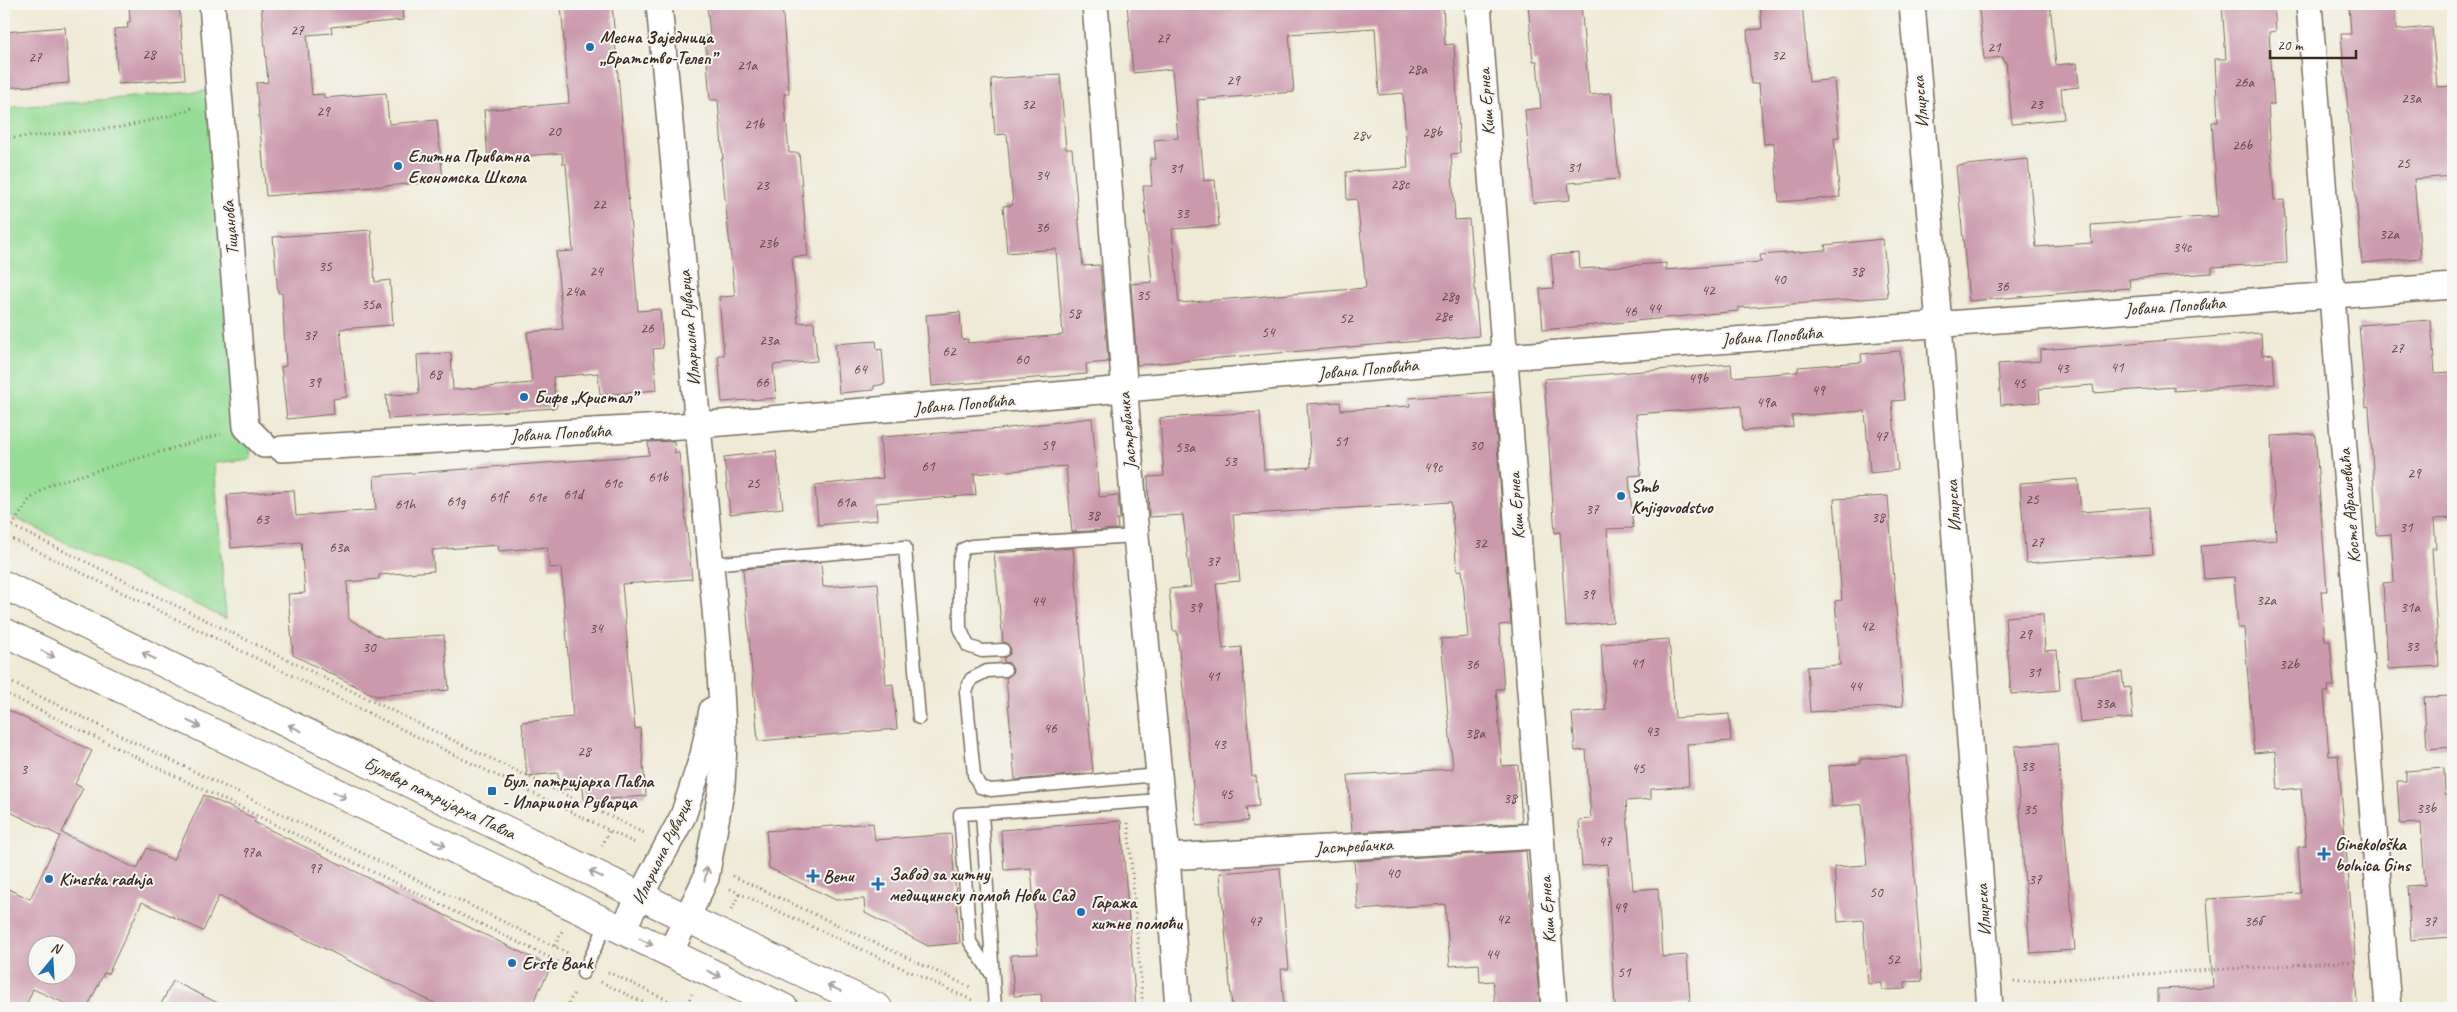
<svg xmlns="http://www.w3.org/2000/svg" width="2457" height="1012" font-family="Caveat,sans-serif">
<rect width="100%" height="100%" fill="#f6f6f2"/>
<filter id="ink" filterUnits="userSpaceOnUse"><feTurbulence type="fractalNoise" baseFrequency=".02" numOctaves="2"/><feDisplacementMap in="SourceGraphic" scale="10" xChannelSelector="R" yChannelSelector="G"/><feConvolveMatrix kernelMatrix="1 2 1 2 8 2 1 2 1" color-interpolation-filters="sRGB"/></filter>
<filter id="wash" filterUnits="userSpaceOnUse"><feTurbulence type="fractalNoise" baseFrequency=".0096" numOctaves="4" result="noise"/><feDisplacementMap in="SourceGraphic" scale="20" xChannelSelector="R" yChannelSelector="G"/><feGaussianBlur stdDeviation="1.12" result="paint"/><feColorMatrix in="noise" values="0 0 0 0 0 0 0 0 0 0 0 0 0 0 0 0 0 1.4 0 .05"/><feComposite in="paint" operator="in"/></filter>
<g filter="url(#wash)">
<rect width="100%" height="100%" fill="#eeead5"/>
<!-- green -->
<path fill="#95dc96" stroke="#68835a" d="M216 90 251 459 214 463 226 619 4 513V108Z"/>
<g id="blocks">
<!-- building -->
<g fill="#ca99ac" fill-rule="evenodd">
<path d="M129 4H179L185 79 118 84 114 29 128 28 127 22H130Z"/>
<path d="M261 4H402L403 20 331 27 332 33 307 35 312 95 324 94V98L386 93 389 124 437 120 443 181 266 196 256 83 268 82Z"/>
<path d="M561 4H612L638 311 660 309 663 348 653 349 657 390 600 395 598 373 553 377 556 408 388 419 386 395 419 394 417 355 451 353 453 390 532 383 527 332 563 329 556 252 573 251 566 164H563L562 153 488 159 484 110 569 103Z"/>
<path d="M707 4H782L789 94H784L789 153H799L808 256 792 257 798 323 814 322 817 361 773 365 776 398 722 402 718 355H724L719 297 735 296 721 159H723L718 100H710L705 36H710Z"/>
<path d="M1127 4H1443L1445 45 1454 44 1460 153 1451 154 1455 220 1469 219 1479 336 1137 365 1131 284 1152 282 1143 186H1152L1150 159H1156L1154 140 1178 138 1172 69 1133 73ZM1375 28 1379 95 1403 93 1408 168 1346 172 1347 200 1357 199 1366 288 1179 303 1172 229 1219 226 1215 180 1204 181 1197 100 1294 92 1289 34Z"/>
<path d="M1528 4H1581L1589 95 1611 93 1619 179 1568 183 1570 200 1533 203 1525 110 1541 108 1537 61H1533Z"/>
<path d="M1760 4H1802L1809 82 1834 79 1839 137H1834L1840 197 1779 202 1774 143 1764 144 1759 83 1751 84 1747 30 1762 29Z"/>
<path d="M1996 4H2050L2056 65 2077 63 2079 87 2061 89 2064 119 2012 124 2006 62H2004L2003 57 1984 59 1979 10 1997 8Z"/>
<path d="M2222 4H2274L2276 31 2269 32 2274 105H2268L2274 201 2284 200 2287 263 2212 267V273L2129 279 2130 288 1969 301 1956 166 2028 159 2036 247 2092 243 2091 225 2218 216 2212 122H2218L2215 59H2226Z"/>
<path d="M2349 4H2394L2396 30 2432 27 2437 87 2453 86V176L2414 179 2421 258 2362 263 2341 34H2351Z"/>
<path d="M65 27 69 83 4 88V32Z"/>
<path d="M1060 74 1066 149H1072L1083 266 1100 265 1108 362 1086 364 1087 374 932 386 926 315 960 312 962 340 968 339V343L1063 335 1056 249 1007 253 1003 206 1013 205 1007 134 995 135 991 79Z"/>
<path d="M371 230 375 282 390 280 393 325 340 329 347 397 333 399 334 414 287 419 281 367 286 366 282 293H278L273 237Z"/>
<path d="M1883 239 1888 297 1738 308V311L1543 330 1540 289 1554 288 1551 255 1579 253 1580 269 1666 263V270L1761 262 1760 255 1826 250 1825 245Z"/>
<path d="M2431 320 2435 373 2453 372V518L2434 519 2436 548H2432L2439 666 2388 669 2383 583 2394 582 2391 534 2377 535 2369 406 2366 407 2359 325Z"/>
<path d="M2261 333 2262 355 2273 354 2275 384 2174 391V387L2094 393 2093 385 2039 389 2040 402 2001 405 1998 364 2040 361V350Z"/>
<path d="M876 341 877 350 882 349 885 384 874 386V390L839 393 835 344Z"/>
<path d="M1900 351 1904 400 1892 401 1898 470 1870 473 1865 411 1792 416 1793 427 1743 431 1741 406 1636 414 1641 475 1629 476 1633 528 1607 529 1613 622 1566 626 1560 532 1555 533 1544 379 1731 364 1732 377 1798 372V367L1862 362 1861 354Z"/>
<path d="M1493 392 1511 624 1499 625 1504 689H1496L1502 766 1518 765 1522 823 1352 832 1348 775 1453 769 1441 639 1468 637 1462 570 1457 571 1451 502 1233 515 1240 581 1216 583 1223 649 1241 647 1252 776H1256L1259 806 1246 807 1248 821 1197 826 1177 631H1173L1169 589 1191 587 1183 515 1149 517 1148 477 1164 476 1160 418 1260 412 1264 470 1311 467 1307 404 1340 402 1341 410 1410 406 1409 398Z"/>
<path d="M1092 418 1099 497 1118 495 1120 519H1117L1118 529 1072 532 1066 466 974 474 976 495 876 503 877 520 818 525 815 485 883 478 880 437 1000 429Z"/>
<path d="M2315 434 2327 591H2321L2325 641H2330L2334 686H2328L2329 692H2324L2329 756 2338 755 2355 955 2357 1008H2158V989L2213 987 2207 899 2301 893 2298 847 2306 846 2301 788 2278 790 2275 751 2254 753 2244 628H2238L2234 577 2204 579 2201 546 2276 540 2271 436Z"/>
<path d="M674 441 675 453H679L692 579 622 584 635 729 640 728 646 796 584 801 583 788 559 790 558 773 527 776 522 722 573 717 561 567 549 568 547 547 499 551 498 545 432 550 434 571 379 575V579L347 582 349 619 384 639 444 635 449 690 376 696 293 655 288 594 305 593 301 542 231 548 227 495 294 490 296 516 376 510 374 476 649 455 648 442Z"/>
<path d="M776 451 783 508 730 514 724 457Z"/>
<path d="M2078 479 2081 512 2149 507 2153 554 2026 563 2020 483Z"/>
<path d="M1888 496 1903 706 1810 712 1807 667 1840 665 1835 601 1842 600 1834 499Z"/>
<path d="M1073 548 1093 773 1015 780 1006 678 1012 674 1013 669 1009 663 1004 662V658L1010 654 1011 649 1007 643 1003 642 994 553Z"/>
<path d="M821 562 823 587 878 583 886 685 893 684 897 729 758 741 743 569Z"/>
<path d="M2043 614 2045 651 2057 650 2060 690 2011 694 2005 617Z"/>
<path d="M1669 639 1675 718 1729 714 1731 741 1687 744 1689 786 1651 789V799L1626 801 1633 890 1658 888 1662 957 1687 955 1690 1003 1615 1008 1607 864 1582 866 1579 820 1591 819 1586 750 1575 751 1572 713 1606 710 1601 644Z"/>
<path d="M2122 672 2124 688 2130 687 2133 718 2080 723 2075 676Z"/>
<path d="M2453 696V747L2427 749 2424 697Z"/>
<path d="M4 708 92 751 75 784 83 788 62 833 137 869 147 848 173 860 204 795 256 819 254 822 551 967 530 1008H444L219 896 203 931 142 902 108 974 104 973 87 1008H75L33 989 25 1008H4V887L30 899 60 836 4 809ZM38 944H68V974H38Z"/>
<path d="M2057 743 2075 950 2030 953 2015 746Z"/>
<path d="M1906 756 1922 981 1905 982V989L1882 990V983L1868 984 1863 920 1838 922 1834 867 1867 865 1862 804 1832 807 1829 766 1860 764V759Z"/>
<path d="M2444 768 2445 795H2453V904H2450L2452 937 2411 940 2407 886 2425 885 2421 823 2400 824 2397 781H2406V771Z"/>
<path d="M1121 821 1136 1008H1042L1041 994 1014 996 1011 955 1038 954 1031 868 1004 870 1001 830Z"/>
<path d="M873 823 875 840 951 834 960 943 928 946 865 913 864 899 836 900 769 868 766 831Z"/>
<path d="M1526 851 1540 1008H1495L1493 981 1480 982 1479 964 1450 966 1445 904 1358 910 1354 861Z"/>
<path d="M1280 868 1289 969H1281L1284 1008H1232L1220 873Z"/>
<path d="M173 981 228 1008H159Z"/>
</g>
</g>
</g>
<g filter="url(#ink)">
<use href="#blocks" fill-opacity="0" stroke="#7a6d5e" stroke-width="1"/>
<g fill="none" stroke-linecap="round" stroke-linejoin="round">
<!-- lane casing -->
<g stroke="#7a6d5e" stroke-width="15">
<g id="lane">
<path d="M710 564 905 547 919 718"/>
<path d="M1003 650 982 651 968 646 960 628 959 561 963 549 971 546 1136 536"/>
<path d="M1005 670 987 671 971 679 966 692 974 775 980 787 991 790 1158 775"/>
<path d="M982 813 960 814 970 942 992 975"/>
<path d="M583 973 607 923"/>
<path d="M995 1008 982 813 1160 800"/>
</g>
</g>
<!-- street casing -->
<g stroke="#7a6d5e" stroke-width="28">
<g id="street">
<path d="M212 4 246 427 264 445"/>
<path d="M659 4 719 653 724 745 722 786 706 878 670 953"/>
<path d="M1095 4 1136 536 1167 857 1178 1008"/>
<path d="M1478 4 1554 1008"/>
<path d="M1912 4 1939 324 1990 1008"/>
<path d="M2309 4 2388 1008"/>
<path d="M282 449 698 425 1505 357 2453 286"/>
<path d="M1167 857 1541 836"/>
<path d="M622 930 683 816 703 755 712 710"/>
</g>
</g>
<!-- secondary casing -->
<g stroke="#7a6d5e" stroke-width="30">
<g id="secondary">
<path d="M4 585 663 907 878 1008"/>
<path d="M4 632 784 1008"/>
</g>
</g>
<!-- path -->
<g stroke="#7a6d5e" stroke-width="3" stroke-dasharray="1 4" stroke-linecap="butt">
<path d="M4 139 123 127 188 111 193 107"/>
<path d="M4 522 644 833"/>
<path d="M12 526 30 499 51 484 221 434"/>
<path d="M4 535 637 844"/>
<path d="M4 679 570 954"/>
<path d="M4 693 563 964"/>
<path d="M1128 823 1143 1008"/>
<path d="M602 846 609 831"/>
<path d="M733 876 972 988"/>
<path d="M730 889 974 1001"/>
<path d="M732 909 739 894"/>
<path d="M555 946 562 931"/>
<path d="M608 972 684 1008"/>
<path d="M601 982 655 1008"/>
<path d="M2014 982 2357 961"/>
<path d="M566 1008 575 991"/>
<path d="M685 1008 692 994"/>
</g>
<!-- lane -->
<use href="#lane" stroke="#fff" stroke-width="12"/>
<!-- street -->
<use href="#street" stroke="#fff" stroke-width="25"/>
<!-- secondary -->
<use href="#secondary" stroke="#fff" stroke-width="28"/>
</g>
<!-- one-way arrows -->
<defs><path id="oneway-shaft" d="M-6 0H5M1.5-3L5.5 0L1.5 3" fill="none" stroke-width="1.6" stroke-linecap="round" stroke-linejoin="round" transform="scale(1.25)"/></defs>
<g stroke="#a79f9a">
<use href="#oneway-shaft" transform="translate(48 654) rotate(26)"/>
<use href="#oneway-shaft" transform="translate(149 656) rotate(-154)"/>
<use href="#oneway-shaft" transform="translate(194 724) rotate(26)"/>
<use href="#oneway-shaft" transform="translate(295 728) rotate(-154)"/>
<use href="#oneway-shaft" transform="translate(340 795) rotate(26)"/>
<use href="#oneway-shaft" transform="translate(439 843) rotate(25)"/>
<use href="#oneway-shaft" transform="translate(596 874) rotate(-154)"/>
<use href="#oneway-shaft" transform="translate(706 874) rotate(-79)"/>
<use href="#oneway-shaft" transform="translate(646 942) rotate(26)"/>
<use href="#oneway-shaft" transform="translate(714 974) rotate(26)"/>
<use href="#oneway-shaft" transform="translate(834 988) rotate(-155)"/>
</g>
</g>
<!-- markers -->
<g fill="#1f6fb2" stroke="#f6f6f2" stroke-width="2">
<circle cx="590" cy="47" r="5"/>
<circle cx="398" cy="166" r="5"/>
<circle cx="524" cy="397" r="5"/>
<circle cx="1621" cy="496" r="5"/>
<rect x="487" y="786" width="10" height="10" rx="2.5"/>
<path d="M2321.5 846.5h5v5h5v5h-5v5h-5v-5h-5v-5h5z"/>
<path d="M810.5 868.5h5v5h5v5h-5v5h-5v-5h-5v-5h5z"/>
<circle cx="49" cy="879" r="5"/>
<path d="M875.5 876.5h5v5h5v5h-5v5h-5v-5h-5v-5h5z"/>
<circle cx="1081" cy="912" r="5"/>
<circle cx="512" cy="963" r="5"/>
</g>
<g text-anchor="middle" stroke-width="4" stroke-linejoin="round" paint-order="stroke">
<!-- number labels -->
<g font-size="15" fill="#5f4642">
<text x="297" y="35">27</text>
<text x="1163" y="43">27</text>
<text x="1994" y="52">21</text>
<text x="149" y="59">28</text>
<text x="1778" y="60">32</text>
<text x="35" y="62">27</text>
<text x="747" y="70">21a</text>
<text x="1417" y="74">28a</text>
<text x="1233" y="85">29</text>
<text x="2244" y="87">26a</text>
<text x="2411" y="103">23a</text>
<text x="1028" y="109">32</text>
<text x="2036" y="109">23</text>
<text x="323" y="116">29</text>
<text x="754" y="129">21b</text>
<text x="554" y="136">20</text>
<text x="1432" y="137">28b</text>
<text x="1361" y="140">28v</text>
<text x="2242" y="150">26b</text>
<text x="2403" y="168">25</text>
<text x="1574" y="172">31</text>
<text x="1176" y="173">31</text>
<text x="1042" y="180">34</text>
<text x="1400" y="189">28c</text>
<text x="762" y="190">23</text>
<text x="599" y="209">22</text>
<text x="1182" y="218">33</text>
<text x="1042" y="232">36</text>
<text x="2389" y="239">32a</text>
<text x="768" y="248">23b</text>
<text x="2182" y="252">34c</text>
<text x="325" y="271">35</text>
<text x="596" y="276">24</text>
<text x="1857" y="276">38</text>
<text x="1779" y="284">40</text>
<text x="2002" y="291">36</text>
<text x="1708" y="295">42</text>
<text x="575" y="296">24a</text>
<text x="1143" y="300">35</text>
<text x="1450" y="301">28g</text>
<text x="371" y="309">35a</text>
<text x="1654" y="313">44</text>
<text x="1630" y="316">46</text>
<text x="1074" y="318">58</text>
<text x="1443" y="321">28e</text>
<text x="1346" y="323">52</text>
<text x="647" y="333">26</text>
<text x="1268" y="337">54</text>
<text x="310" y="340">37</text>
<text x="769" y="345">23a</text>
<text x="2397" y="353">27</text>
<text x="949" y="356">62</text>
<text x="1022" y="364">60</text>
<text x="2117" y="372">41</text>
<text x="2062" y="373">43</text>
<text x="860" y="374">64</text>
<text x="435" y="379">68</text>
<text x="1698" y="383">49b</text>
<text x="314" y="387">39</text>
<text x="762" y="387">66</text>
<text x="2019" y="388">45</text>
<text x="1818" y="395">49</text>
<text x="1766" y="407">49a</text>
<text x="1881" y="441">47</text>
<text x="1341" y="446">51</text>
<text x="1048" y="450">59</text>
<text x="1476" y="450">30</text>
<text x="1185" y="452">53a</text>
<text x="1230" y="466">53</text>
<text x="928" y="471">61</text>
<text x="1433" y="472">49c</text>
<text x="2414" y="478">29</text>
<text x="658" y="482">61b</text>
<text x="613" y="488">61c</text>
<text x="753" y="488">25</text>
<text x="573" y="499">61d</text>
<text x="498" y="502">61f</text>
<text x="537" y="502">61e</text>
<text x="2032" y="504">25</text>
<text x="456" y="506">61g</text>
<text x="846" y="507">61a</text>
<text x="405" y="509">61h</text>
<text x="1592" y="514">37</text>
<text x="1093" y="520">38</text>
<text x="1878" y="522">38</text>
<text x="262" y="524">63</text>
<text x="2406" y="532">31</text>
<text x="2037" y="547">27</text>
<text x="1480" y="548">32</text>
<text x="339" y="552">63a</text>
<text x="1213" y="566">37</text>
<text x="1588" y="599">39</text>
<text x="2266" y="605">32a</text>
<text x="1038" y="606">44</text>
<text x="1195" y="612">39</text>
<text x="2410" y="612">31a</text>
<text x="1867" y="631">42</text>
<text x="596" y="633">34</text>
<text x="2025" y="639">29</text>
<text x="2412" y="651">33</text>
<text x="369" y="652">30</text>
<text x="1637" y="668">41</text>
<text x="1472" y="669">36</text>
<text x="2289" y="669">32b</text>
<text x="2034" y="677">31</text>
<text x="1213" y="681">41</text>
<text x="1855" y="691">44</text>
<text x="2105" y="708">33a</text>
<text x="1050" y="733">46</text>
<text x="1652" y="736">43</text>
<text x="1475" y="738">38a</text>
<text x="1219" y="749">43</text>
<text x="584" y="756">28</text>
<text x="2027" y="771">33</text>
<text x="1638" y="773">45</text>
<text x="24" y="774">3</text>
<text x="1226" y="799">45</text>
<text x="1510" y="803">38</text>
<text x="2426" y="813">33b</text>
<text x="2030" y="814">35</text>
<text x="1605" y="846">47</text>
<text x="251" y="857">97a</text>
<text x="315" y="873">97</text>
<text x="1393" y="878">40</text>
<text x="2035" y="884">37</text>
<text x="1876" y="897">50</text>
<text x="1620" y="912">49</text>
<text x="1503" y="924">42</text>
<text x="1255" y="926">47</text>
<text x="2253" y="926">36б</text>
<text x="2430" y="926">37</text>
<text x="1492" y="959">44</text>
<text x="1893" y="964">52</text>
<text x="1624" y="977">51</text>
</g>
<!-- poi labels -->
<g font-size="18" font-weight="bold" fill="#3b2a1e" stroke="#f6f6f2" text-anchor="start">
<text x="600" y="43">Месна Заједница<tspan x="600" dy="21">„Братство-Телеп”</tspan></text>
<text x="408" y="162">Елитна Приватна<tspan x="408" dy="21">Економска Школа</tspan></text>
<text x="534" y="403">Бифе „Кристал”</text>
<text x="1631" y="492">Smb<tspan x="1631" dy="21">Knjigovodstvo</tspan></text>
<text x="502" y="787">Бул. патријарха Павла<tspan x="502" dy="21">- Илариона Руварца</tspan></text>
<text x="2335" y="850">Ginekološka<tspan x="2335" dy="21">bolnica Gins</tspan></text>
<text x="889" y="880">Завод за хитну<tspan x="889" dy="21">медицинску помоћ Нови Сад</tspan></text>
<text x="823" y="882">Benu</text>
<text x="59" y="885">Kineska radnja</text>
<text x="1091" y="908">Гаража<tspan x="1091" dy="21">хитне помоћи</tspan></text>
<text x="522" y="969">Erste Bank</text>
</g>
<!-- street labels -->
<g font-size="18" fill="#3b2a1e" stroke="#f6f6f2">
<text transform="translate(1486 102) rotate(-94)" y="6">Киш Ернеа</text>
<text transform="translate(1920 102) rotate(-95)" y="6">Илирска</text>
<text transform="translate(230 228) rotate(-95)" y="6">Тицанова</text>
<text transform="translate(2175 306) rotate(-4)" y="6">Јована Поповића</text>
<text transform="translate(689 328) rotate(-95)" y="6">Илариона Руварца</text>
<text transform="translate(1772 336) rotate(-4)" y="6">Јована Поповића</text>
<text transform="translate(1368 369) rotate(-5)" y="6">Јована Поповића</text>
<text transform="translate(964 404) rotate(-5)" y="6">Јована Поповића</text>
<text transform="translate(1127 431) rotate(-95)" y="6">Јастребачка</text>
<text transform="translate(561 433) rotate(-3)" y="6">Јована Поповића</text>
<text transform="translate(1516 506) rotate(-94)" y="6">Киш Ернеа</text>
<text transform="translate(1953 506) rotate(-94)" y="6">Илирска</text>
<text transform="translate(2349 506) rotate(-95)" y="6">Косте Абрашевића</text>
<text transform="translate(440 798) rotate(26)" y="6">Булевар патријарха Павла</text>
<text transform="translate(1354 846) rotate(-3)" y="6">Јастребачка</text>
<text transform="translate(662 851) rotate(-64)" y="6">Илариона Руварца</text>
<text transform="translate(1547 910) rotate(-94)" y="6">Киш Ернеа</text>
<text transform="translate(1983 910) rotate(-94)" y="6">Илирска</text>
</g>
</g>
<!-- margin -->
<rect width="2457" height="1012" fill="none" stroke="#f6f6f2" stroke-width="20"/>
<!-- north arrow -->
<g transform="translate(52 960) rotate(18)"><circle r="24" fill="#f6f6f2" stroke="#aba49d"/>
<path d="M0-4L9 19L0 12L-9 19Z" fill="#1f6fb2"/>
<text y="-8" font-size="14" font-weight="bold" text-anchor="middle" fill="#3b2a1e">N</text>
</g>
<!-- scale -->
<path d="M2270 50v8h86v-8" fill="none" stroke="#3b2a1e" stroke-width="2.5"/>
<text x="2277" y="50" font-size="15" fill="#3b2a1e" stroke="#f6f6f2" stroke-width="4" paint-order="stroke">20 m</text>
</svg>
